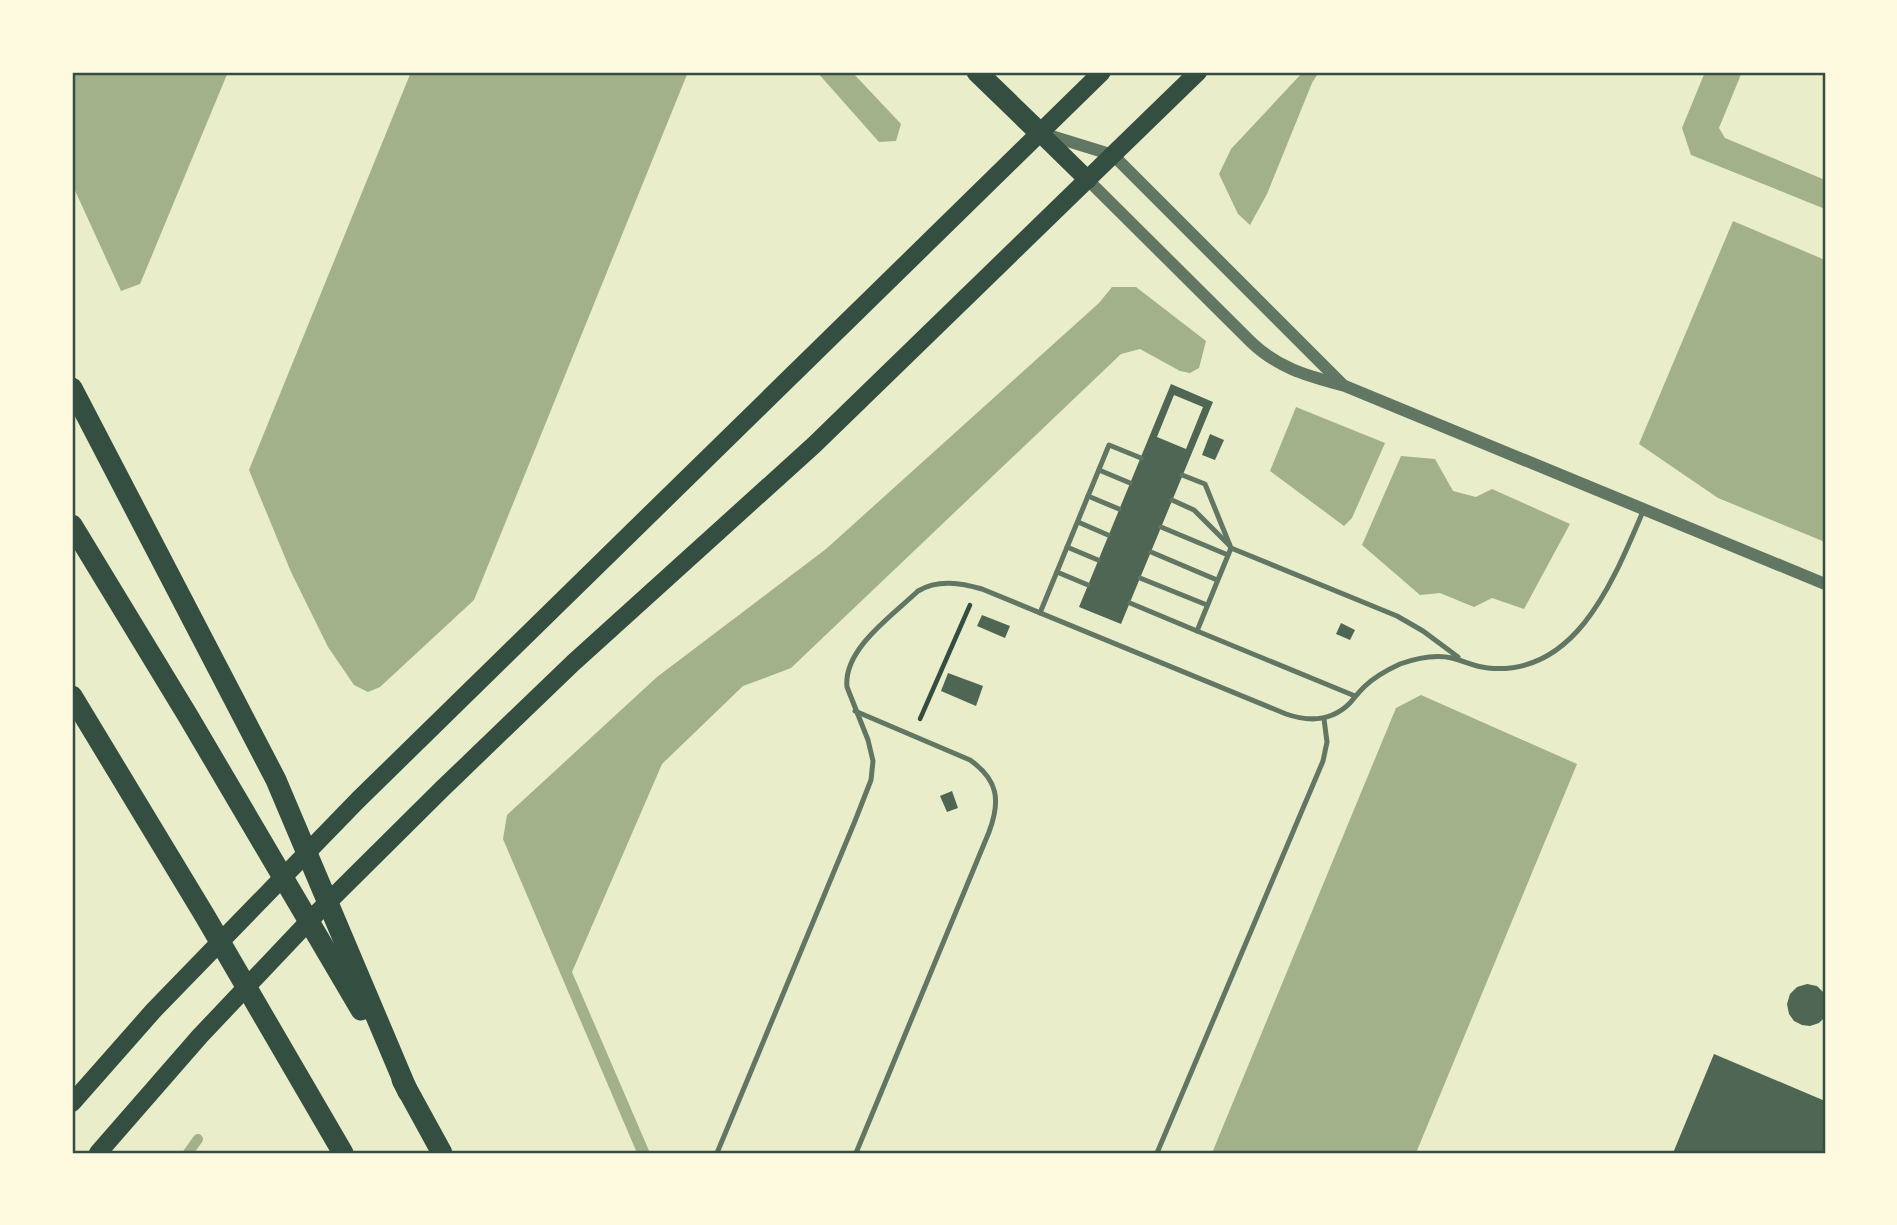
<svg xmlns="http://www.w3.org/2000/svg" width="1897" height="1225" font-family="Helvetica,sans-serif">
<rect width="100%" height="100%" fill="#e9edc9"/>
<!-- water -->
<g fill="#a3b18a">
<path d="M72 72H228L140 284 121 291 72 184Z"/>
<path d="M411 72H688L474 600 380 687 368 692 354 685 328 647 291 572 249 470Z"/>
<path d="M817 72H852L901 124 896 141 879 142Z"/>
<path d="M1303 72H1319L1312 83 1267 194 1250 225 1238 214 1219 174 1231 149Z"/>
<path d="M1705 72H1742L1719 128 1725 138 1825 180V209L1691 155 1682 128Z"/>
<path d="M1733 221 1825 260V542L1718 498 1639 444Z"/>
<path d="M1112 287H1136L1206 341 1199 368 1190 373 1180 371 1140 349 1121 354 791 668 743 686 662 764 572 972 650 1153H637L503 839 507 815 657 677 826 549 1099 303Z"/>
<path d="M1296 407 1385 443 1352 518 1344 526 1270 471Z"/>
<path d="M1401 456 1435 459 1453 491 1476 497 1492 489 1570 524 1524 609 1492 598 1474 607 1440 593 1420 595 1362 545Z"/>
<path d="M1421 695 1577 764 1416 1153H1212L1396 708Z"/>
</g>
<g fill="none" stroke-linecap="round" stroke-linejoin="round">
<!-- stream -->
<path stroke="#a3b18a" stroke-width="10" d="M188 1153 198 1139"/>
</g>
<!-- building -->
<g fill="#4f6655" fill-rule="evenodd">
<path d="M1171 384 1213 402 1121 624 1079 607ZM1174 395 1203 407 1186 449 1157 437Z"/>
<path d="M1210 434 1224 440 1215 460 1202 455Z"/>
<path d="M982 615 1010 626 1005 638 977 626Z"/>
<path d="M1341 623 1355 630 1350 640 1336 634Z"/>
<path d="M948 673 983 686 976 706 941 691Z"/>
<path d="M952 791 958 808 947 812 940 796Z"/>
<path d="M1807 984 1817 986 1825 994V1017L1819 1023 1810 1026 1802 1025 1794 1021 1789 1014 1787 1004 1790 994 1797 987Z"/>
<path d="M1714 1054 1825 1101V1153H1673Z"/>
</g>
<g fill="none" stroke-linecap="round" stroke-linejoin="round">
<!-- path -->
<path stroke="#344e41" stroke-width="4.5" d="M920 719 970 605"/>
<!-- service -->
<g stroke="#617663" stroke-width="5">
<path d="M1099 470 1130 483"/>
<path d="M1182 475 1205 484 1231 548"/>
<path d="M1088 496 1119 509"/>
<path d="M1172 500 1194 510 1229 545"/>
<path d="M1078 522 1108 535"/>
<path d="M1161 527 1228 555"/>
<path d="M1067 547 1098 560"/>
<path d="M1151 552 1217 580"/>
<path d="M1057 572 1088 585"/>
<path d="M1140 578 1207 605"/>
<path d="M1130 603 1197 631"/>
<path d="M1040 613 1109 445 1141 458"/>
<path d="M1355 696 1197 631 1231 548 1397 616 1423 631 1458 657"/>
<path d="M855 711 970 760C998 780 1001 800 989 832L856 1153"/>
<path d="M717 1153 855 821 871 780 873 761 868 740 847 687C843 649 893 615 918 591 938 579 961 583 982 589L1286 714C1309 722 1332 721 1350 703 1355 697 1359 692 1364 687 1374 677 1387 670 1400 664 1417 658 1434 654 1452 658 1464 661 1475 667 1488 668 1578 677 1615 576 1644 509"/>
<path d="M1157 1153 1323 761 1327 742 1324 719"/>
</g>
<!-- tertiary -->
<g stroke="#617663" stroke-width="12">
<path d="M1045 134 1113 155 1342 384"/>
<path d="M1088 180 1251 342C1279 369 1309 376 1345 386L1825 584"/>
</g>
<!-- primary -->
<g stroke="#344e41" stroke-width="18">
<path d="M1040 133 1088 180"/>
<path d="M72 1103 154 1010 358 800 1102 72"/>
<path d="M98 1153 200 1036 310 920 442 789 573 663 814 445 1198 72"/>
</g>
<!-- motorway -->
<g stroke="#344e41" stroke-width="21">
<path d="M977 72 1040 133"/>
<path d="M72 388 276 780 408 1092"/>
<path d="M72 525 188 716 361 1010"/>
<path d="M72 696 205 916 343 1153"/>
<path d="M402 1080 442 1153"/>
</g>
</g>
<!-- border -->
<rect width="1897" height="1225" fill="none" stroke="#fefae0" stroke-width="147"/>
<rect x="74" y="74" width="1750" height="1078" fill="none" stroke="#344e41" stroke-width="2.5"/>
</svg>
